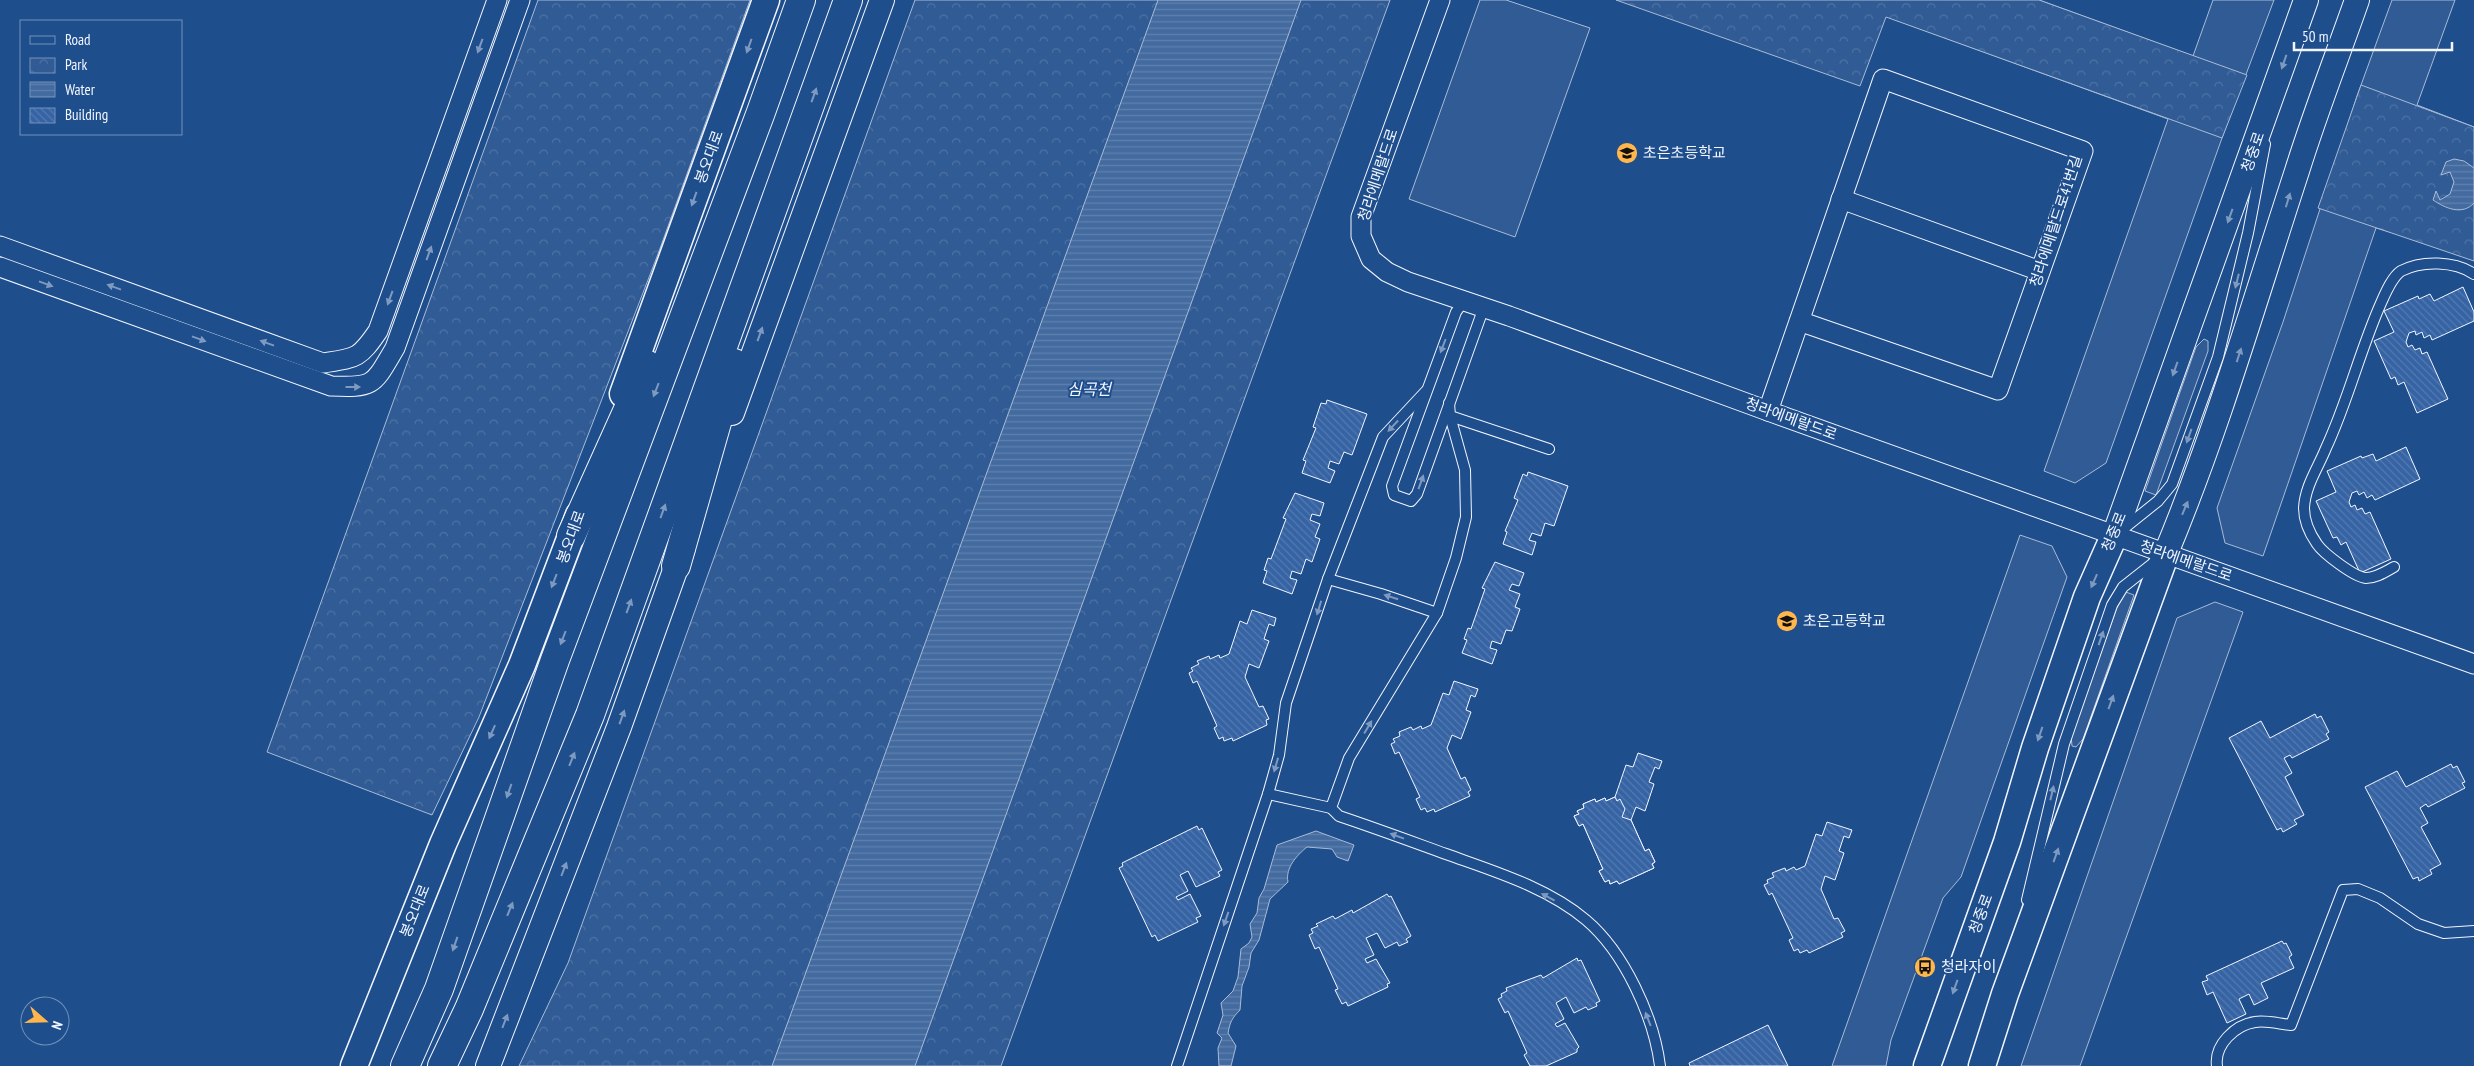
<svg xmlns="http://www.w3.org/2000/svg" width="2474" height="1066" font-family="'PT Sans Narrow','Noto Sans KR',sans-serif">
<defs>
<pattern id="park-crowns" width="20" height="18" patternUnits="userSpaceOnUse" patternTransform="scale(1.25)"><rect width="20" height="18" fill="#305b95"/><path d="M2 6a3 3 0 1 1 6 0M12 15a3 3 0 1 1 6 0" fill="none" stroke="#4e73a5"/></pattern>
<pattern id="water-rules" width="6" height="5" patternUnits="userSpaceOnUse" patternTransform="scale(1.25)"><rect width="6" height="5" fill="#446ba0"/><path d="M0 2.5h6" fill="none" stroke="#5f81ae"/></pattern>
<pattern id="building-back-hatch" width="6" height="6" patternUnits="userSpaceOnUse" patternTransform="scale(1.25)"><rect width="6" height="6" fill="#3563a3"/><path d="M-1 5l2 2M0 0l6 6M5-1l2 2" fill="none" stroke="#537ab1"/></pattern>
</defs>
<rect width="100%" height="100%" fill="#1f4e8c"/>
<!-- built -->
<g fill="#305b95" stroke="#a8bbd7" fill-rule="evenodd">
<path d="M1480 0H1506L1590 28 1515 237 1409 199Z"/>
<path d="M1703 0H1913L1912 4 1934 11 1938 0H1968L1998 11 2001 2 1995 0H2039L2193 56 2213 0H2274L2222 138 2106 463 2075 483 2044 471 2168 119 1882 15 1884 8 1868 2 1836 53 1771 32ZM2216 65 2223 68 2227 75V82L2217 90 2209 88 2203 78 2206 70Z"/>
<path d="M2392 0H2455L2417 105 2474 127 2404 236 2376 228 2263 556 2225 543 2217 508 2283 322 2357 96Z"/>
<path d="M2204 339 2208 341V351L2156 495 2145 491 2196 347Z"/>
<path d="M2020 535 2052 546 2067 577 1961 877 1943 898 1891 1040 1886 1066H1832Z"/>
<path d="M2123 591 2134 595 2083 739 2076 747 2072 746 2071 735Z"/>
<path d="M2215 602 2243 612 2080 1066H2021L2177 618Z"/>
</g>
<!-- park -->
<g fill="url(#park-crowns)" stroke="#a8bbd7">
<path d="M538 0H750L658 254 479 717 432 815 267 752Z"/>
<path d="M915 0H1390L1001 1066H519L568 963Z"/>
<path d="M1616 0H2039L2247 75 2222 138 1886 17 1860 86Z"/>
<path d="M2361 85 2474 127V261L2318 208Z"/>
</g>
<!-- water -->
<g fill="url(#water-rules)" stroke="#a8bbd7">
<path d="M1158 0H1301L915 1066H772Z"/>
<path d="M2454 159 2464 161 2474 168V203C2462 216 2445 208 2433 200L2436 191 2440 200 2450 194 2454 182 2450 172 2441 175 2446 162Z"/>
<path d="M1316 831 1354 845 1348 861 1337 857 1332 849 1307 847C1297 855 1285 868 1288 882L1270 899 1259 940 1251 953 1249 967 1242 986 1240 1010C1232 1018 1230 1022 1228 1033L1236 1046 1231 1066H1219L1218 1048 1222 1038 1217 1033 1223 1015 1221 1003 1233 991 1238 977 1241 949 1249 943 1252 937 1250 924 1257 913 1259 898 1264 889 1277 845Z"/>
</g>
<!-- building -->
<g fill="url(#building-back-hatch)" stroke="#f2f6ff">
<path d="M2463 287 2474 312V321L2432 340 2430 335 2424 338 2422 332 2416 335 2415 331 2409 333 2406 342 2408 347 2412 345 2415 350 2420 348 2422 354 2427 352 2448 399 2417 413 2404 382 2398 385 2395 377 2391 379 2374 341 2394 332 2384 311 2418 296 2419 299 2430 294 2434 301Z"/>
<path d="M1327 400 1367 414 1352 455 1344 452 1339 464 1330 461 1328 468 1335 471 1330 483 1302 473 1306 461 1303 460 1316 428 1313 427 1321 403 1326 404Z"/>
<path d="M2406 447 2420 479 2375 500 2372 495 2367 498 2364 492 2359 495 2357 491 2352 493 2349 502 2351 507 2355 505 2357 510 2362 508 2365 514 2370 512 2391 559 2360 573 2346 542 2341 545 2337 537 2333 538 2316 501 2336 492 2327 471 2361 456 2362 458 2373 454 2376 461Z"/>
<path d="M1528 472 1568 486 1554 526 1545 523 1541 536 1532 533 1529 540 1536 542 1532 555 1503 544 1507 532 1505 531 1518 500 1514 498 1523 474 1527 476Z"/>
<path d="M1295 493 1324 503 1320 516 1312 514 1310 520 1320 524 1315 537 1320 539 1312 562 1306 559 1301 574 1292 571 1290 578 1297 580 1292 594 1263 583 1267 571 1264 570 1268 558 1271 559 1286 519 1283 518Z"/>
<path d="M1495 562 1524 573 1519 586 1512 584 1509 590 1520 594 1515 607 1520 609 1512 631 1506 630 1501 644 1492 641 1490 648 1497 650 1492 664 1462 653 1467 640 1464 639 1468 628 1471 629 1485 589 1482 588Z"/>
<path d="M1252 610 1276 618 1274 626 1269 624 1264 639 1269 641 1259 668 1249 664 1245 677 1259 707 1263 706 1269 719 1266 720 1267 725 1233 741 1232 738 1224 741 1223 737 1219 739 1214 728 1217 726 1197 681 1193 683 1189 673 1193 671 1191 668 1199 664 1197 661 1209 656 1210 659 1219 655 1220 658 1229 654 1240 621 1247 624Z"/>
<path d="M1454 681 1478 689 1475 697 1471 695 1466 710 1471 712 1461 739 1452 735 1447 748 1461 779 1465 777 1471 790 1468 792 1470 796 1435 812 1434 809 1427 812 1425 808 1421 810 1416 799 1420 797 1399 752 1395 754 1391 744 1395 742 1393 739 1400 736 1399 732 1411 727 1413 730 1421 726 1422 729 1431 725 1443 693 1449 695Z"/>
<path d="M2315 714 2317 718 2321 716 2329 732 2326 734 2329 739 2292 758 2290 755 2284 758 2292 773 2285 777 2304 815 2294 820 2297 824 2283 832 2281 828 2277 830 2229 738 2261 721 2270 738Z"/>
<path d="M1638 753 1662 761 1659 769 1655 767 1649 782 1654 784 1645 811 1636 807 1631 820 1645 851 1649 849 1655 862 1652 864 1654 868 1619 884 1617 881 1610 884 1609 880 1605 882 1599 871 1603 869 1583 824 1579 826 1574 816 1579 814 1577 811 1584 808 1583 804 1595 799 1596 802 1605 798 1606 801 1615 797 1626 765 1633 767Z"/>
<path d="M2451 764 2453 768 2457 766 2465 782 2462 783 2465 788 2428 807 2426 804 2420 808 2428 823 2421 827 2441 864 2430 870 2432 874 2419 881 2418 877 2413 879 2365 787 2397 771 2406 787Z"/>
<path d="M1615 797 1617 801 1620 799 1625 809 1622 817 1631 820 1645 851 1649 849 1655 862 1652 864 1654 868 1619 884 1617 881 1610 884 1609 880 1605 882 1599 871 1603 869 1583 824 1579 826 1574 816 1579 814 1577 811 1584 808 1583 804 1595 799 1596 802 1605 798 1606 801Z"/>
<path d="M1827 822 1852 830 1849 838 1844 836 1839 851 1844 853 1835 880 1825 876 1821 889 1834 919 1838 918 1845 931 1841 933 1843 937 1809 953 1807 950 1800 953 1798 949 1794 951 1789 940 1793 938 1772 893 1769 895 1764 885 1768 883 1767 880 1774 877 1772 873 1785 868 1786 871 1794 867 1796 870 1805 866 1816 834 1822 836Z"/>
<path d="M1197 826 1199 830 1202 828 1222 870 1218 872 1220 876 1196 887 1188 871 1180 875 1188 891 1176 897 1178 900 1190 894 1201 916 1196 918 1198 922 1158 941 1155 935 1152 937 1119 868 1123 866 1122 863Z"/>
<path d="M1387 894 1389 897 1391 896 1411 936 1406 939 1408 942 1399 946 1397 942 1385 948 1377 933 1366 938 1374 955 1365 959 1367 963 1376 959 1390 983 1387 984 1388 987 1348 1006 1346 1002 1342 1004 1335 990 1338 989 1319 947 1315 949 1309 935 1313 933 1311 929 1318 926 1316 924 1333 916 1335 919 1352 910 1353 913Z"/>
<path d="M2282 941 2284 944 2286 943 2292 955 2289 957 2294 968 2261 983 2268 998 2254 1005 2249 994 2239 999 2246 1014 2227 1023 2213 992 2207 995 2202 982 2208 980 2206 976Z"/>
<path d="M1577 958 1578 961 1581 960 1600 1001 1596 1003 1597 1006 1588 1010 1586 1007 1574 1013 1566 997 1556 1003 1564 1019 1555 1024 1557 1027 1565 1023 1579 1047 1577 1049V1052L1546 1066H1530L1524 1055 1527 1053 1508 1011 1505 1013 1498 999 1502 997 1501 994 1507 991 1506 988 1541 975 1543 978Z"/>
<path d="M1768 1025 1788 1066H1690L1689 1063Z"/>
</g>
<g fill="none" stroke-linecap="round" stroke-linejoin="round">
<!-- service casing -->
<g stroke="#f2f6ff" stroke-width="12">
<g id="service">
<path d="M1463 302 1456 312 1392 486 1394 495 1411 501 1417 494 1484 307"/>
<path d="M1449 403 1450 416 1465 470 1466 517 1456 558 1437 613 1349 758 1331 808 1339 816C1375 828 1410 841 1446 854 1493 871 1547 887 1586 920 1624 952 1654 1017 1660 1066"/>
<path d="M1450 416 1549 449"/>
<path d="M2123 529 2158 501 2172 484 2218 357 2248 233 2265 144"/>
<path d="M2394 567C2385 572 2376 578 2366 578 2354 577 2323 553 2317 544 2310 534 2304 520 2304 508 2305 486 2318 468 2326 448 2348 401 2360 350 2381 303 2385 294 2392 277 2401 271 2422 260 2455 261 2474 274"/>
<path d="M1328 579 1381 594 1437 613"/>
<path d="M1268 794 1331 808"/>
<path d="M2027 900 2064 744 2112 605 2123 587 2156 561"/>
<path d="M1177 1066 1268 794 1279 755 1286 703 1328 579 1383 437 1426 391"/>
<path d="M2217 1066C2214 1045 2235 1025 2255 1022 2266 1020 2280 1024 2291 1025L2343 890 2358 889 2380 898 2418 924 2444 933 2474 931"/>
</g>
</g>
<!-- minor casing -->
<g stroke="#f2f6ff" stroke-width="21">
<g id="minor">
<path d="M1440 0 1361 217V236L1371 259 1387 272 1408 282 1509 316 1768 411 2474 664"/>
<path d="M1841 199 2040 271"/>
<path d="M0 246 323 363C356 358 359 359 378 331L497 0"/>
<path d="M0 267 331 386C375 388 373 385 395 348L520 0"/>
<path d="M1768 411 1883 79 2083 151 1998 390 1799 321"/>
</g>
</g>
<!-- tertiary casing -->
<g stroke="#f2f6ff" stroke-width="26">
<g id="tertiary">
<path d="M732 413 882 0"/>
<path d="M2114 536 2306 0"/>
<path d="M2166 553C2218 428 2255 299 2297 171 2315 113 2337 57 2357 0"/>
<path d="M488 1066 619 727 683 548"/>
</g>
</g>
<!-- secondary casing -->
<g stroke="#f2f6ff" stroke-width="29">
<g id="secondary">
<path d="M623 394 766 0"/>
<path d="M354 1066 443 844 522 665 579 515"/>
<path d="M1927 1066 2007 842 2035 748 2087 597 2114 536"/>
<path d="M1982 1066 2005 994 2166 553"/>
</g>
</g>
<!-- trunk casing -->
<g stroke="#f2f6ff" stroke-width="30">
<g id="trunk">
<path d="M571 536 648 365"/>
<path d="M676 566 734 363"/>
<path d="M405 1066 439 989 555 660 761 112 801 0"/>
<path d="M442 1066 469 1009 590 715 848 0"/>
</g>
</g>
<!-- service -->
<use href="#service" stroke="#1f4e8c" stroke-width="10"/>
<!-- minor -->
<use href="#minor" stroke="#1f4e8c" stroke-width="19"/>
<!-- tertiary -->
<use href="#tertiary" stroke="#1f4e8c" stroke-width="24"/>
<!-- secondary -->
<use href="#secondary" stroke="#1f4e8c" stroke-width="26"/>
<!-- trunk -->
<use href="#trunk" stroke="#1f4e8c" stroke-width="28"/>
</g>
<!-- one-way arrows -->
<defs><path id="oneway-solid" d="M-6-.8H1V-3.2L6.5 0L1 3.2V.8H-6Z" transform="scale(1.25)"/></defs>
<g fill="#7e9ac0">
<use href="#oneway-solid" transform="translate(480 46) rotate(110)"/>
<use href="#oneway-solid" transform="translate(749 46) rotate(110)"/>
<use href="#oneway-solid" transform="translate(2284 62) rotate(109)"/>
<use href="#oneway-solid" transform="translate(814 95) rotate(-70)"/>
<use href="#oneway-solid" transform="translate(694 199) rotate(110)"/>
<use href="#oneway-solid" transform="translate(2288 200) rotate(-73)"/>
<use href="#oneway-solid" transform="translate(2230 216) rotate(110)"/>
<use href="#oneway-solid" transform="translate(429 253) rotate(-70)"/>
<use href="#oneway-solid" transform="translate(2237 281) rotate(104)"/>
<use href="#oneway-solid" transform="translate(46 284) rotate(20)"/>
<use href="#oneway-solid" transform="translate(114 287) rotate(-160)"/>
<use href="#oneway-solid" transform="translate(390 298) rotate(110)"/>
<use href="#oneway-solid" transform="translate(760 334) rotate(-70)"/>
<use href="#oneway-solid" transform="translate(199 339) rotate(20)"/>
<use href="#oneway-solid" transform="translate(267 343) rotate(-160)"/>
<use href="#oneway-solid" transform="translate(1443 346) rotate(111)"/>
<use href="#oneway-solid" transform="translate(2239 355) rotate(-72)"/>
<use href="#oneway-solid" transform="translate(2175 369) rotate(110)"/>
<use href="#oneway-solid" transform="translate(353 387)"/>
<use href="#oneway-solid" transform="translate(656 390) rotate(111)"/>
<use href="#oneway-solid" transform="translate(1393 426) rotate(133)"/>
<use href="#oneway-solid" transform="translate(2189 436) rotate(110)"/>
<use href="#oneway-solid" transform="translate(1421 482) rotate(-70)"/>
<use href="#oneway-solid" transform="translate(2185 508) rotate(-67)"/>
<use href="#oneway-solid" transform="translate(663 511) rotate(-70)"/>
<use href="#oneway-solid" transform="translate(554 581) rotate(111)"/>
<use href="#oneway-solid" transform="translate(2094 581) rotate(114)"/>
<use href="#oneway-solid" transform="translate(1391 597) rotate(-162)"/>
<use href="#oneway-solid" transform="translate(629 606) rotate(-70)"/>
<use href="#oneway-solid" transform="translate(1319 608) rotate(107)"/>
<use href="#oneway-solid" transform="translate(563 638) rotate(111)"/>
<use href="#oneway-solid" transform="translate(2101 638) rotate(-71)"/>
<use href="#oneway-solid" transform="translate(2111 702) rotate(-70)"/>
<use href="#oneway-solid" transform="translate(622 717) rotate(-70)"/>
<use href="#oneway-solid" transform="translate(1368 727) rotate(-59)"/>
<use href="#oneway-solid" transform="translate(492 732) rotate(114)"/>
<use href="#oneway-solid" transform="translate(2040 734) rotate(109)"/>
<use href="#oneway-solid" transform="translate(572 759) rotate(-68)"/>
<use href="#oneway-solid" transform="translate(1276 765) rotate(106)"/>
<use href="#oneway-solid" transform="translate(509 791) rotate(109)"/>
<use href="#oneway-solid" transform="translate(2052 793) rotate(-77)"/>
<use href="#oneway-solid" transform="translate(1397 836) rotate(-160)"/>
<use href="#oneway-solid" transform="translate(2056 855) rotate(-70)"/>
<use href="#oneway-solid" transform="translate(564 869) rotate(-69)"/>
<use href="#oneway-solid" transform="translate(1548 897) rotate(-152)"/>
<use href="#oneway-solid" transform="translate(510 909) rotate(-68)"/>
<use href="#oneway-solid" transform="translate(1226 919) rotate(109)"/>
<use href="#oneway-solid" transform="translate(455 944) rotate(109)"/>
<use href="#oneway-solid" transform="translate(1955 987) rotate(110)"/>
<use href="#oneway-solid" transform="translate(1648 1019) rotate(-111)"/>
<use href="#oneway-solid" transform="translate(505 1021) rotate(-69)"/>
</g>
<!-- icons -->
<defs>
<g id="school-disc" transform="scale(1.125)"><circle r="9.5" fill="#ffb74d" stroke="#1f4e8c"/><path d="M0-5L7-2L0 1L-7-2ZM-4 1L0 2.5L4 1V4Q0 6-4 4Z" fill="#111"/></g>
<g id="bus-disc" transform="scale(1.125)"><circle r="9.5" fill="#ffb74d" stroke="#1f4e8c"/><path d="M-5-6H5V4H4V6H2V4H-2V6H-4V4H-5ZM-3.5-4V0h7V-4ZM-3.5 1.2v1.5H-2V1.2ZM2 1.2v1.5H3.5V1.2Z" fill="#111"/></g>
</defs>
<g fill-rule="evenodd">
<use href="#school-disc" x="1627" y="153"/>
<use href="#school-disc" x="1787" y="621"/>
<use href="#bus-disc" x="1925" y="967"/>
</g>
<g text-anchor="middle" stroke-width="4" stroke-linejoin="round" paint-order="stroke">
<!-- street labels -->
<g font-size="15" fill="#f2f6ff" stroke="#1f4e8c">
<text transform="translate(2253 152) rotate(-71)" y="5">청중로</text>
<text transform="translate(709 157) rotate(-70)" y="5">봉오대로</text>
<text transform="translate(1378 175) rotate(-72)" y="5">청라에메랄드로</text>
<text transform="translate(2056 221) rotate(-72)" y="5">청라에메랄드로41번길</text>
<text transform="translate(1791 419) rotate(20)" y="5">청라에메랄드로</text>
<text transform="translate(2114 532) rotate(-68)" y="5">청중로</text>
<text transform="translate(571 537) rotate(-70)" y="5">봉오대로</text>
<text transform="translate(2186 561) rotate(19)" y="5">청라에메랄드로</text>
<text transform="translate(415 911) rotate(-68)" y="5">봉오대로</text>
<text transform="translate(1981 914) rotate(-70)" y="5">청중로</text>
</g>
<!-- poi labels -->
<g font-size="15" fill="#f2f6ff" stroke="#1f4e8c" text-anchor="start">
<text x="1643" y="158">초은초등학교</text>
<text x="1803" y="626">초은고등학교</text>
<text x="1941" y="972">청라자이</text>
</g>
<!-- water labels -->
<g font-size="16" font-style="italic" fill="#f2f6ff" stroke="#1f4e8c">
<text x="1089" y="395">심곡천</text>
</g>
</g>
<!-- legend -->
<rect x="20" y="20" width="162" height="115" fill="#1f4e8c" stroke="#7391ba"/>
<rect x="30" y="36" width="25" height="8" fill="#1f4e8c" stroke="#7391ba"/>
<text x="65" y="45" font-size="15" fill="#f2f6ff">Road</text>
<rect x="30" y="58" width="25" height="15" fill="url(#park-crowns)" stroke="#7391ba"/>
<text x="65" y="70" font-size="15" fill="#f2f6ff">Park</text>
<rect x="30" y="82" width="25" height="15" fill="url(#water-rules)" stroke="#7391ba"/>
<text x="65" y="95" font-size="15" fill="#f2f6ff">Water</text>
<rect x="30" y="108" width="25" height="15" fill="url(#building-back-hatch)" stroke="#7391ba"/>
<text x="65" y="120" font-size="15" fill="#f2f6ff">Building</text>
<!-- north arrow -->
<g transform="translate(45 1021) rotate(110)"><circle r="24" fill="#1f4e8c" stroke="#7391ba"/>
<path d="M0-4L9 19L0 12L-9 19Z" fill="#ffb74d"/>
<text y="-8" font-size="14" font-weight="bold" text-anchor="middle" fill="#f2f6ff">N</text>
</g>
<!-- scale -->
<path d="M2294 42v8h158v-8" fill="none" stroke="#f2f6ff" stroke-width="2.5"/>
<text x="2302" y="42" font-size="15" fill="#f2f6ff" stroke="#1f4e8c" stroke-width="4" paint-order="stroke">50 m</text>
</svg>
